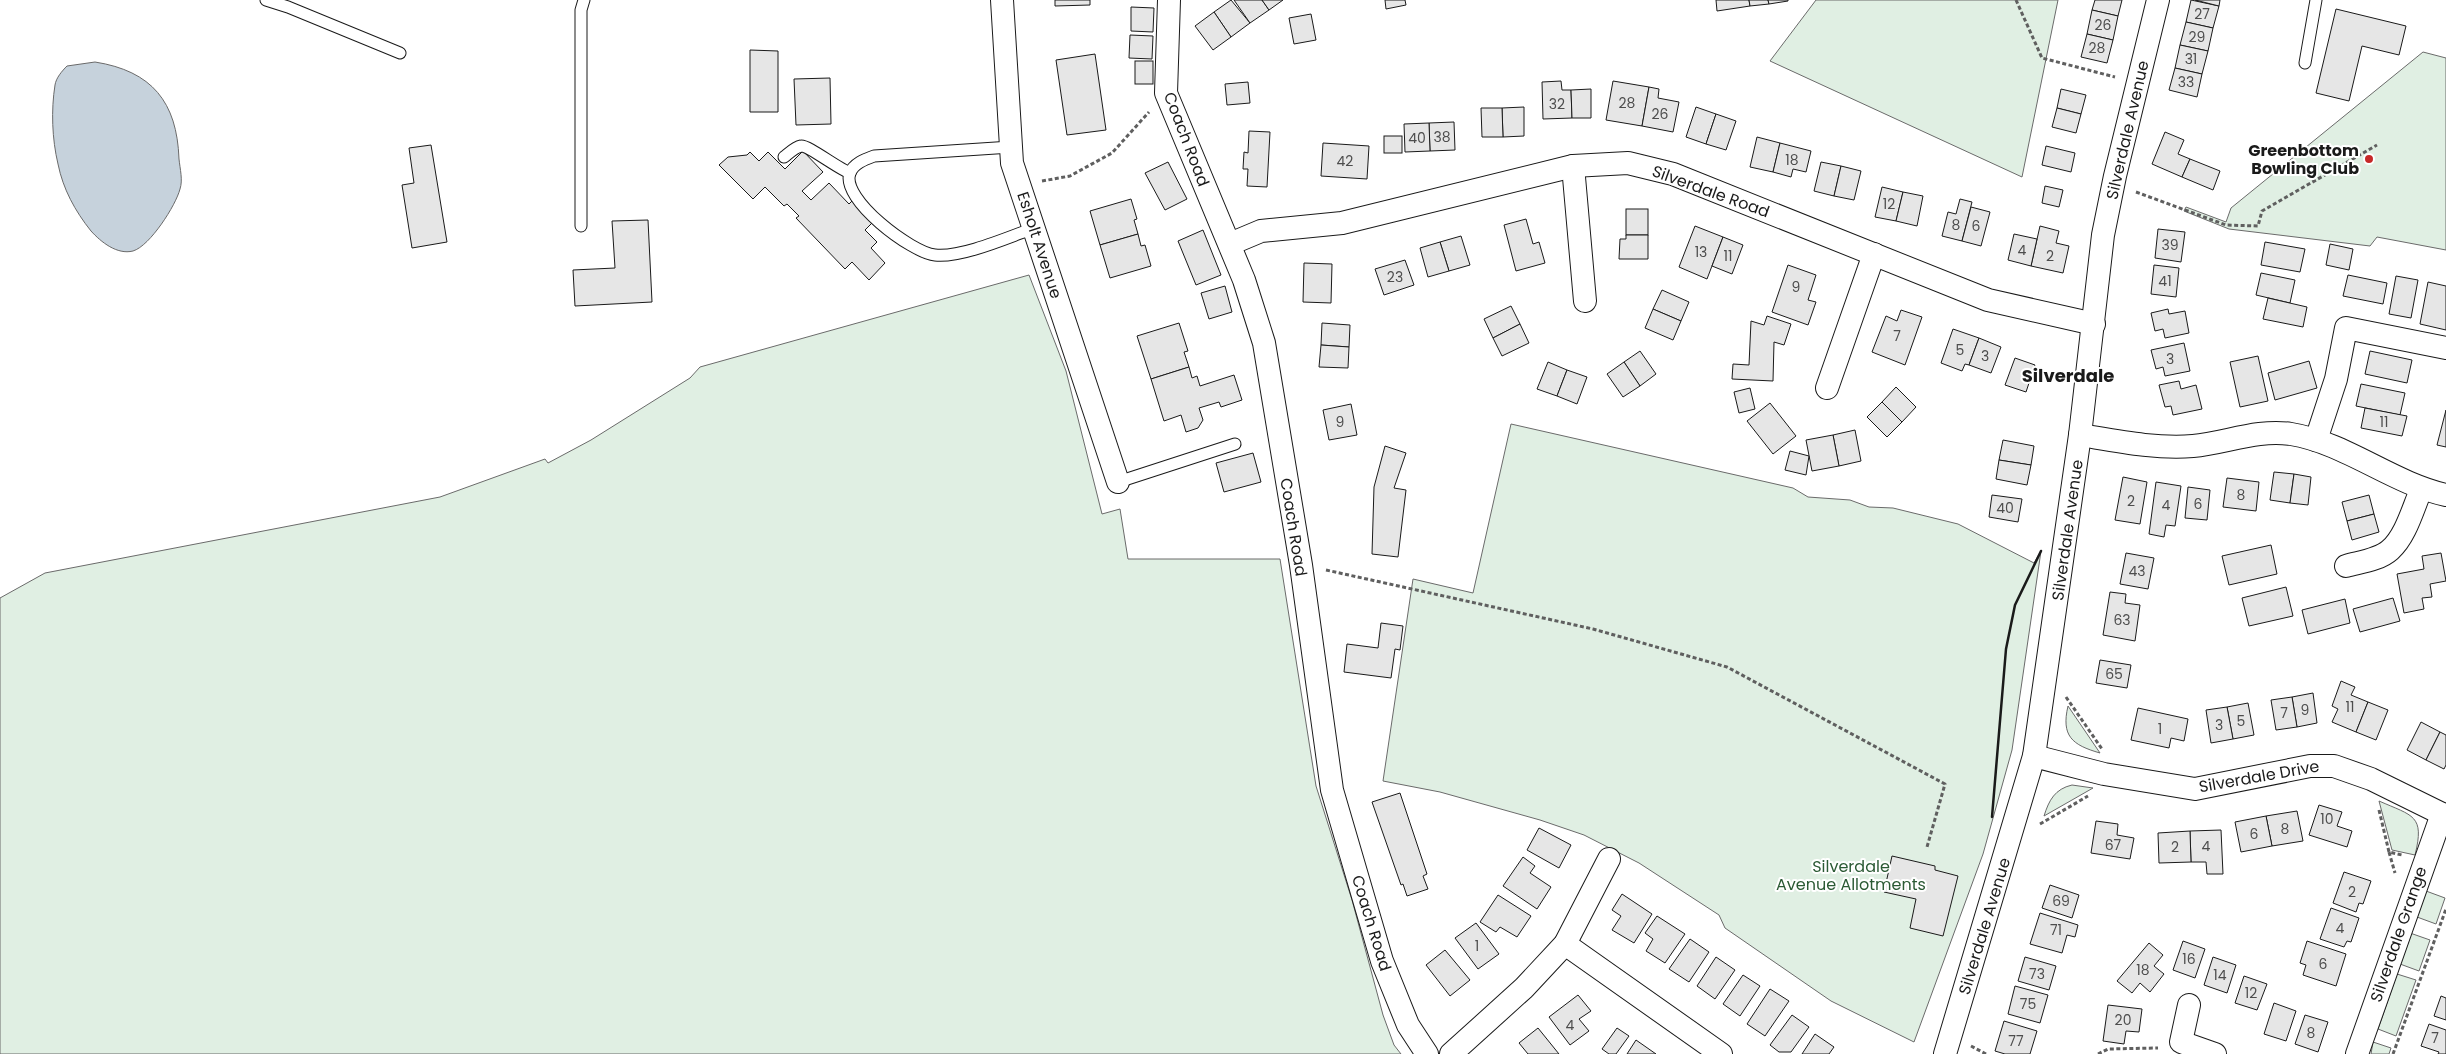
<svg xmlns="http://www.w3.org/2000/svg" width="2446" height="1054" font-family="Poppins,sans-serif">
<rect width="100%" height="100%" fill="#fff"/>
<!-- green -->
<g fill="#e0efe3" stroke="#6a6a6a">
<path d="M1816 0H2058L2022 177 1770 61Z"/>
<path d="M2423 52 2446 58V250L2377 237 2370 246 2229 229 2184 211 2186 207 2226 222 2231 208Z"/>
<path d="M1029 275 1066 371 1102 514 1120 509 1128 559H1280L1316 786 1352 900 1383 1015 1394 1045 1401 1054H0V598L45 573 440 497 545 459 548 463 591 440 690 378 700 367Z"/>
<path d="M1511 424 1793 488 1808 497 1850 500 1869 507 1893 508 1958 524 2034 563 2041 551 2012 750 1983 854 1914 1042 1831 1001 1725 928 1719 915 1639 863 1584 835 1540 820 1440 792 1383 781 1413 579 1473 593Z"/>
<path d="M2068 706 2100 753C2072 745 2061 736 2068 706Z"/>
<path d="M2072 785 2093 788 2044 816C2049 800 2055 789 2072 785Z"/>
<path d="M2379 801C2413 816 2425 815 2415 855L2392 850Z"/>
<path d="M2426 891 2445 898 2436 924 2417 917Z"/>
<path d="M2410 933 2430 940 2419 971 2400 964Z"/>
<path d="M2397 974 2416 980 2396 1036 2378 1029Z"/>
<path d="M2373 1042 2391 1048 2389 1054H2371Z"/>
</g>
<!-- water -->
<path fill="#c6d2dc" stroke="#6a6a6a" d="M95 62C152 71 177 102 179 159 180 169 183 180 180 189 176 205 150 246 133 251 117 255 101 242 91 231 75 211 63 189 58 164 52 139 51 110 55 85 56 78 62 71 67 66Z"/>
<!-- building -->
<g fill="#e6e6e6" stroke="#1a1a1a">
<path d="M1055 0H1090V5L1055 6Z"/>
<path d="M1231 0 1250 23 1231 37 1214 12Z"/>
<path d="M1234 0H1262L1269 10 1250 23Z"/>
<path d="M1262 0H1283L1269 10Z"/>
<path d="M1385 0H1405L1406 5 1386 9Z"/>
<path d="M1716 0H1749L1750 6 1717 11Z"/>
<path d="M1749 0H1768L1769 4 1750 6Z"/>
<path d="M1768 0H1788V1L1769 4Z"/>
<path d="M2095 0H2122L2118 16 2092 10Z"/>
<path d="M2191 0 2219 6 2213 28 2186 22Z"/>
<path d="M2195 0H2220L2219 6Z"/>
<path d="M1131 7 1154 8 1153 32 1131 31Z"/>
<path d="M2336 9 2406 26 2399 55 2362 46 2349 101 2316 93Z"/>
<path d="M2092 10 2118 16 2113 40 2087 34Z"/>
<path d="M1214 12 1231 37 1213 50 1195 26Z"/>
<path d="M1311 14 1316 40 1294 44 1289 18Z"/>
<path d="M2186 22 2213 28 2208 51 2180 45Z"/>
<path d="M2087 34 2113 40 2107 63 2081 57Z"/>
<path d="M1130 35 1153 36 1152 59 1129 58Z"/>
<path d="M2180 45 2208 51 2202 74 2175 68Z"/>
<path d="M750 50 778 51V112H750Z"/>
<path d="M1095 54 1106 130 1067 135 1056 60Z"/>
<rect x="1135" y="61" width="18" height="23"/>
<path d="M2175 68 2202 74 2197 97 2169 90Z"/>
<path d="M830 78 831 124 796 125 794 79Z"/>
<path d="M1561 81 1562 90H1571L1572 118 1543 119 1542 82Z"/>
<path d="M1613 81 1649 87 1642 126 1606 120Z"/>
<path d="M1248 82 1250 103 1227 105 1225 84Z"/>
<path d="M1649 87 1659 89 1658 98 1679 102 1673 132 1642 126Z"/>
<path d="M1591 89V118H1572L1571 90Z"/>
<path d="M2061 89 2086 95 2081 114 2057 108Z"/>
<path d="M1524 107V136L1503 137 1502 108Z"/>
<path d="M1696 107 1716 114 1706 144 1686 137Z"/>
<path d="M1481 108H1502L1503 137H1482Z"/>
<path d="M2057 108 2081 114 2076 133 2052 127Z"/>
<path d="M1716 114 1736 121 1726 150 1706 144Z"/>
<path d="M1454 122 1455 150 1430 151 1429 123Z"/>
<path d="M1429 123 1430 151 1405 152 1404 124Z"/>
<path d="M1249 131 1270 132 1267 187 1247 186 1248 169H1243L1244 152 1248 153Z"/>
<path d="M2165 132 2184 140 2178 154 2190 159 2182 177 2152 164Z"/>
<rect x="1384" y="136" width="18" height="17"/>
<path d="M1757 137 1780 143 1773 172 1750 167Z"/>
<path d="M1323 143 1369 146 1367 179 1321 176Z"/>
<path d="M1780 143 1811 151 1806 172 1793 169 1791 177 1773 172Z"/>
<path d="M431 145 447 242 412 248 402 185 414 183 409 148Z"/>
<path d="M2046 146 2075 153 2071 172 2042 165Z"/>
<path d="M803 151 823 172 802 191 811 200 829 183 849 204 852 201 873 222 865 230 877 242 871 248 885 263 869 280 852 262 845 269 796 218 799 216 787 204 784 206 765 187 753 199 719 165 728 157 747 155 750 152 759 161 768 152 785 169Z"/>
<path d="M2190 159 2220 171 2213 190 2182 177Z"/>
<path d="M1168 162 1187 199 1165 210 1145 173Z"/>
<path d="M1821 162 1841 166 1834 196 1814 191Z"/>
<path d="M1841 166 1861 171 1854 200 1834 196Z"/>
<path d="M2045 186 2063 190 2059 207 2042 203Z"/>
<path d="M1882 187 1903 192 1896 221 1875 217Z"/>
<path d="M1903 192 1923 196 1917 226 1896 221Z"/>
<path d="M1131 199 1137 219 1134 220 1138 234 1100 245 1090 211Z"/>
<path d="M1960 199 1972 202 1962 241 1942 236 1948 212 1956 214Z"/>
<path d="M1971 207 1990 212 1981 246 1962 241Z"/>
<rect x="1626" y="209" width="22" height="26"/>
<path d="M1526 219 1533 244 1539 242 1545 263 1516 271 1504 225Z"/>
<path d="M648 220 652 302 575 306 573 270 615 268 612 221Z"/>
<path d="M1695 226 1723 237 1707 279 1679 267Z"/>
<path d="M2040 226 2059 231 2056 243 2069 246 2063 273 2031 266Z"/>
<path d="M2158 229 2185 232 2181 262 2155 258Z"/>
<path d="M1203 230 1221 275 1196 285 1178 241Z"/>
<path d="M1138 234 1141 246 1145 245 1151 266 1110 278 1100 245Z"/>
<path d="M2014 234 2037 239 2031 266 2008 260Z"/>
<path d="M1626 235H1648V259H1619L1620 239H1626Z"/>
<path d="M1461 236 1470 265 1449 271 1440 242Z"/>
<path d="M1723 237 1743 245 1732 274 1712 266Z"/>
<path d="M1440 242 1449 271 1428 277 1420 248Z"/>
<path d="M2265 242 2305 249 2300 272 2261 265Z"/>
<path d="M2330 244 2353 249 2349 270 2326 265Z"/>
<path d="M1405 260 1414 285 1384 295 1375 269Z"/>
<path d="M1304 263 1332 264 1331 303 1303 302Z"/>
<path d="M1788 265 1816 275 1808 300 1816 302 1808 325 1772 312Z"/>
<path d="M2154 265 2179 268 2176 297 2151 294Z"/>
<path d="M2261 273 2295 280 2290 303 2256 295Z"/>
<path d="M2348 275 2387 283 2383 304 2343 296Z"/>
<path d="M2396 276 2418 280 2411 318 2389 314Z"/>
<path d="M2428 282 2446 286V330L2420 324Z"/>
<path d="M1225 286 1232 312 1209 319 1201 293Z"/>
<path d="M1662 290 1689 302 1681 321 1653 309Z"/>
<path d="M2268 298 2307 307 2303 327 2263 319Z"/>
<path d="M1511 306 1520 324 1493 338 1484 319Z"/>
<path d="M1653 309 1681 321 1673 340 1645 328Z"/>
<path d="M2168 309 2169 314 2185 311 2189 333 2165 338 2163 329 2155 331 2151 313Z"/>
<path d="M1901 310 1922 317 1905 365 1872 352 1886 316 1897 321Z"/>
<path d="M1767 316 1791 324 1784 345 1774 342 1773 381 1732 379 1733 364 1749 365 1751 321 1764 325Z"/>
<path d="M1179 323 1188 351 1184 352 1189 367 1151 379 1137 336Z"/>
<path d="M1322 323 1350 325 1349 347 1321 345Z"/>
<path d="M1520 324 1529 343 1502 356 1493 338Z"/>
<path d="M1953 329 1979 338 1969 365 1965 364 1962 371 1941 363Z"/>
<path d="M1979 338 2001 347 1991 373 1969 365Z"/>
<path d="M2184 343 2190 371 2165 376 2163 367 2156 369 2151 350Z"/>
<path d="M1321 345 1349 347 1348 368 1319 367Z"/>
<path d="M1640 351 1656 374 1640 386 1624 362Z"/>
<path d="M2370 351 2412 360 2407 383 2365 374Z"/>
<path d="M2258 356 2268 401 2240 407 2230 362Z"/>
<path d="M2015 358 2035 365 2026 392 2005 385Z"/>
<path d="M2309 361 2317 388 2275 400 2268 373Z"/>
<path d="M1548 362 1567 370 1557 396 1537 389Z"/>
<path d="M1624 362 1640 386 1623 397 1607 374Z"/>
<path d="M1189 367 1192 378 1197 376 1200 386 1234 375 1242 400 1221 407 1219 402 1199 408 1203 420 1198 428 1186 432 1181 415 1164 421 1151 379Z"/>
<path d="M1567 370 1587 377 1577 404 1557 396Z"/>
<path d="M2179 381 2181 389 2196 385 2202 409 2173 415 2171 406 2165 407 2159 385Z"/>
<path d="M2361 384 2405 393 2400 415 2356 406Z"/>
<path d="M1896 387 1916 407 1902 422 1882 402Z"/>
<path d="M1750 388 1755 409 1739 413 1734 392Z"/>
<path d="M1882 402 1902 422 1887 437 1867 417Z"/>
<path d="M1770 403 1796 436 1773 454 1747 421Z"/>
<path d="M1351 404 1357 435 1329 440 1323 410Z"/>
<path d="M2365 408 2407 416 2402 436 2361 428Z"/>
<path d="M2446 410V447L2437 445Z"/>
<path d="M1855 430 1861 461 1839 466 1833 435Z"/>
<path d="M1833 435 1839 466 1812 471 1806 440Z"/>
<path d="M2003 440 2034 446 2031 465 1999 460Z"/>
<path d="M1385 446 1406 453 1394 488 1406 490 1398 557 1372 554 1374 487Z"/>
<path d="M1790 451 1809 456 1806 475 1785 470Z"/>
<path d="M1253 453 1261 482 1224 492 1216 463Z"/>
<path d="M1999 460 2031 465 2027 485 1996 479Z"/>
<path d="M2274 472 2294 474 2290 503 2270 500Z"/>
<path d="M2294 474 2311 477 2308 505 2290 503Z"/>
<path d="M2123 477 2147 482 2140 524 2115 520Z"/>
<path d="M2227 478 2259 482 2256 511 2223 507Z"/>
<path d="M2156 482 2181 486 2175 526 2166 525 2164 537 2149 534Z"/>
<path d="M2188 487 2210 490 2207 520 2185 518Z"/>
<path d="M1992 495 2022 499 2018 522 1989 517Z"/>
<path d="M2369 495 2374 514 2347 521 2342 502Z"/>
<path d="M2374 514 2379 532 2352 540 2347 521Z"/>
<path d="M2271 545 2277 574 2229 585 2222 556Z"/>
<path d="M2126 553 2154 558 2148 589 2120 584Z"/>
<path d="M2441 553 2446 581 2430 584 2432 597 2422 598 2424 609 2404 613 2397 574 2424 569 2422 556Z"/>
<path d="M2286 587 2293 616 2249 626 2242 598Z"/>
<path d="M2110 592 2126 594 2125 603 2140 605 2135 641 2103 635Z"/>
<path d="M2393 598 2400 621 2360 632 2353 609Z"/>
<path d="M2345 599 2350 623 2308 634 2302 610Z"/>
<path d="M1381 623 1403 626 1400 650 1395 649 1391 678 1344 672 1347 644 1378 648Z"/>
<path d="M2100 660 2131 665 2127 688 2096 683Z"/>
<path d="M2341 681 2355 687 2351 695 2368 702 2356 732 2332 722 2338 709 2332 706Z"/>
<path d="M2313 693 2317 723 2297 727 2292 697Z"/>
<path d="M2292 697 2297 727 2276 730 2271 700Z"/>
<path d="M2368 702 2388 710 2376 740 2356 732Z"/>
<path d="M2248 703 2254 735 2233 739 2227 707Z"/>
<path d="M2227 707 2233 739 2211 743 2206 710Z"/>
<path d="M2138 708 2188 719 2184 741 2171 738 2169 748 2131 740Z"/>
<path d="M2421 722 2440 732 2426 760 2407 750Z"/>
<path d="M2440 732 2446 735V765L2444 769 2426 760Z"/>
<path d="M1400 793 1427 874 1423 876 1428 889 1407 896 1403 884 1401 885 1372 802Z"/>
<path d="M2319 805 2342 812 2337 826 2352 831 2347 847 2309 835Z"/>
<path d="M2297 811 2303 841 2272 846 2266 816Z"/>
<path d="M2266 816 2272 846 2241 852 2235 822Z"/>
<path d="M2096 821 2118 824 2117 835 2134 838 2130 859 2091 853Z"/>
<path d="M1539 828 1571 845 1559 868 1527 850Z"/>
<path d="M2221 830 2223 874H2207L2206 862H2191L2190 831Z"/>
<path d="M2190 831 2191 862 2159 863 2158 833Z"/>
<path d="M1892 856 1935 866V870L1958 876 1943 936 1910 928 1916 899 1884 892Z"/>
<path d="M1523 857 1535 866 1530 873 1551 887 1537 909 1503 886Z"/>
<path d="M2344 872 2371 881 2363 904 2359 903 2356 912 2333 903Z"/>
<path d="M2050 885 2079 895 2072 918 2042 908Z"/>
<path d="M1622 894 1652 914 1634 943 1612 930 1621 916 1612 910Z"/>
<path d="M1498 895 1531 916 1517 937 1500 927 1496 932 1480 922Z"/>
<path d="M2331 908 2359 918 2351 942 2347 941 2344 947 2320 939Z"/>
<path d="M2040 913 2078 925 2075 937 2067 935 2062 953 2030 944Z"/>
<path d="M1657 916 1685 934 1665 963 1646 951 1653 939 1645 933Z"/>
<path d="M1476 923 1499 954 1478 969 1455 938Z"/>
<path d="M1690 939 1709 952 1689 982 1669 969Z"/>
<path d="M2183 941 2205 949 2195 978 2173 970Z"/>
<path d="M2307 941 2346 954 2336 986 2303 975 2306 965 2300 963Z"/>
<path d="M2149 943 2163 955 2154 966 2164 974 2150 992 2140 983 2132 993 2117 981Z"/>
<path d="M1445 950 1470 980 1450 996 1426 965Z"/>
<path d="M1716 957 1735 970 1715 999 1697 986Z"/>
<path d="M2025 957 2056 966 2049 990 2018 981Z"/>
<path d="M2213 957 2236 965 2227 993 2204 985Z"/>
<path d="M1743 975 1760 986 1740 1016 1723 1004Z"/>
<path d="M2244 976 2267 984 2257 1010 2235 1003Z"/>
<path d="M2015 986 2048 995 2040 1023 2008 1014Z"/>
<path d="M1770 989 1789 1001 1765 1036 1747 1024Z"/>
<path d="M1578 995 1591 1011 1579 1019 1589 1031 1570 1045 1549 1017Z"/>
<path d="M2441 996 2446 998V1020L2434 1016Z"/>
<path d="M2274 1003 2296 1011 2286 1041 2264 1034Z"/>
<path d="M2108 1005 2142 1009 2139 1032 2126 1031 2124 1044 2103 1041Z"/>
<path d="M1792 1015 1809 1027 1791 1052H1779L1770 1045Z"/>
<path d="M2305 1015 2328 1022 2318 1052 2295 1044Z"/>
<path d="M2004 1021 2037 1031 2030 1054H2005L1995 1051Z"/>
<path d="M2429 1024 2446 1030V1054H2438L2439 1052 2421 1046Z"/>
<path d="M1538 1028 1559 1054H1528L1519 1043Z"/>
<path d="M1617 1028 1629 1036 1616 1054H1609L1602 1049Z"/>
<path d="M1815 1034 1834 1047 1829 1054H1802Z"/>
<path d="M1636 1040 1656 1054H1627Z"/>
</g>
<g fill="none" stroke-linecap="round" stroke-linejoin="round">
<!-- service casing -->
<g stroke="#1a1a1a" stroke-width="13">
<g id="service">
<path d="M266 0 288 7 400 53"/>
<path d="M2305 63 2316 0"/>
<path d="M1011 147 874 156C866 159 854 163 850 173 840 199 912 253 935 255 961 258 1009 237 1034 228"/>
<path d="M784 157C788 154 795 147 801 146 806 144 839 169 850 173"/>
<path d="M581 226V10L584 0"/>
<path d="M1118 482 1235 444"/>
</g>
</g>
<!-- minor casing -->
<g stroke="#1a1a1a" stroke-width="24">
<g id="minor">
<path d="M1002 0 1012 163 1118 482"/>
<path d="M1169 0 1166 93 1244 280 1264 343 1301 565 1332 790 1382 961 1408 1025 1427 1054"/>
<path d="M1573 166 1585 301"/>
<path d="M1230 244 1261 231 1342 223 1573 166 1628 163 1673 174 1988 300 2094 324"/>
<path d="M1827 388 1874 254"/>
<path d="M2080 435C2117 441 2155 449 2193 446 2226 443 2257 429 2291 434 2346 443 2392 483 2446 495"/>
<path d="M2316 440 2336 379 2346 328 2446 348"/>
<path d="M2346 566C2360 562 2379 560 2390 550 2406 536 2413 508 2421 490"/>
<path d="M2034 756 2104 774 2195 789 2310 766H2334L2371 779 2446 816"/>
<path d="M1565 944 1721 1054"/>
<path d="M2189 1005 2181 1042 2215 1054"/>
<path d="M1451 1054 1524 988 1565 944 1609 859"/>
<path d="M1945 1054 2034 756 2080 435 2103 235 2115 176 2158 0"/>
<path d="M2357 1054 2442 814"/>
</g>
</g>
<!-- path -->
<g stroke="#5f5f5f" stroke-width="3" stroke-dasharray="4 2.5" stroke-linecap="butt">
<path d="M2016 0 2042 58 2115 77"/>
<path d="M1042 181 1070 176 1112 153 1149 112"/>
<path d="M2136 192 2226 225 2258 226 2262 211 2377 145"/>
<path d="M1326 570 1593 629 1727 667 1945 784 1927 847"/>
<path d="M2066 697 2102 749"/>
<path d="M2379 810 2389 852 2402 855"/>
<path d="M2040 824 2088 796"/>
<path d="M2389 852 2395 873"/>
<path d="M1971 1046 1986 1054"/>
<path d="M2098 1054 2108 1049 2158 1048"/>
<path d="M2393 1054 2446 909"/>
</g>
<!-- service -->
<use href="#service" stroke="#fff" stroke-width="11"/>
<!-- minor -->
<use href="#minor" stroke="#fff" stroke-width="22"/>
<!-- wall -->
<path stroke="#1a1a1a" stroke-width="2.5" d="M1992 817 2006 649 2015 605 2041 551"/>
</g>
<!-- markers -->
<circle fill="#c62828" stroke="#fff" stroke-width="2" cx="2369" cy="159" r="5"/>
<g text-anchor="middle" stroke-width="4" stroke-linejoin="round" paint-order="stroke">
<!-- number labels -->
<g font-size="14" fill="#4d4d4d">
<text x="2202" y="19">27</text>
<text x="2103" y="30">26</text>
<text x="2197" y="42">29</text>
<text x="2097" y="53">28</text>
<text x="2191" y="64">31</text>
<text x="2186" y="87">33</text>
<text x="1627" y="108">28</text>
<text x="1557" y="109">32</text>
<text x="1660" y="119">26</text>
<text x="1442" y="142">38</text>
<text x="1417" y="143">40</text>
<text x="1792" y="165">18</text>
<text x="1345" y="166">42</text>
<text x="1889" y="209">12</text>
<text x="1956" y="230">8</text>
<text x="1976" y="231">6</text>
<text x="2170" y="250">39</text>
<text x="2022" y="255">4</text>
<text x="1701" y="257">13</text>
<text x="1728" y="261">11</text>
<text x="2050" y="261">2</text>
<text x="1395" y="282">23</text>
<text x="2165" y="286">41</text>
<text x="1796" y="292">9</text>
<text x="1897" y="341">7</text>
<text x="1960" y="355">5</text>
<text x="1985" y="361">3</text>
<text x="2170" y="364">3</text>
<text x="1340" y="427">9</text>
<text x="2384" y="427">11</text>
<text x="2241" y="500">8</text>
<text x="2131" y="506">2</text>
<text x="2198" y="509">6</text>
<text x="2166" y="510">4</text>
<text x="2005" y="513">40</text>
<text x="2137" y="576">43</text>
<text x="2122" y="625">63</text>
<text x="2114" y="679">65</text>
<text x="2350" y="712">11</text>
<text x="2305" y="715">9</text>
<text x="2284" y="718">7</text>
<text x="2241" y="726">5</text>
<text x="2219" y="730">3</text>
<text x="2160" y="734">1</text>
<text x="2327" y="824">10</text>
<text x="2285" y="834">8</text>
<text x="2254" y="839">6</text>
<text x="2113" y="850">67</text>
<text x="2206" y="851">4</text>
<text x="2175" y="852">2</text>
<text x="2352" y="897">2</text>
<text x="2061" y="906">69</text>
<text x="2340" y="933">4</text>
<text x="2056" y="935">71</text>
<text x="1477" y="951">1</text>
<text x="2189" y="964">16</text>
<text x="2323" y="969">6</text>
<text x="2143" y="975">18</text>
<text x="2037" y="979">73</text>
<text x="2220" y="980">14</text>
<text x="2251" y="998">12</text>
<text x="2028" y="1009">75</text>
<text x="2123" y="1025">20</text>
<text x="1570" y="1030">4</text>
<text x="2311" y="1038">8</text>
<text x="2435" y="1043">7</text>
<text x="2016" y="1046">77</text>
</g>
<!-- street labels -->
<g font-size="16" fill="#1a1a1a" stroke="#fff">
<text transform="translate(2127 130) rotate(-77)" y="6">Silverdale Avenue</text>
<text transform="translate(1187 139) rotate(69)" y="6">Coach Road</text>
<text transform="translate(1711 191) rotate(20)" y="6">Silverdale Road</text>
<text transform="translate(1040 245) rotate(72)" y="6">Esholt Avenue</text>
<text transform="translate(1294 527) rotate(81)" y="6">Coach Road</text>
<text transform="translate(2067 530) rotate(-82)" y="6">Silverdale Avenue</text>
<text transform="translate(2259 776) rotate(-10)" y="6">Silverdale Drive</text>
<text transform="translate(1372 923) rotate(73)" y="6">Coach Road</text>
<text transform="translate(1984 926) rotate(-73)" y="6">Silverdale Avenue</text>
<text transform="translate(2398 934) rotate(-71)" y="6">Silverdale Grange</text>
</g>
<!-- poi labels -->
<g font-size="16" font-weight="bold" fill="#1a1a1a" stroke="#fff" text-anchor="end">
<text x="2359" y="156">Greenbottom<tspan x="2359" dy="18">Bowling Club</tspan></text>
</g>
<!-- park labels -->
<g font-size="16" fill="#2b5a34" stroke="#fff">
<text x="1851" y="872">Silverdale<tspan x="1851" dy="18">Avenue Allotments</tspan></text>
</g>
<!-- neighbourhood labels -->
<g font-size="18" font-weight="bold" fill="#1a1a1a" stroke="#fff">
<text x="2068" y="382">Silverdale</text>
</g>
</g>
</svg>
